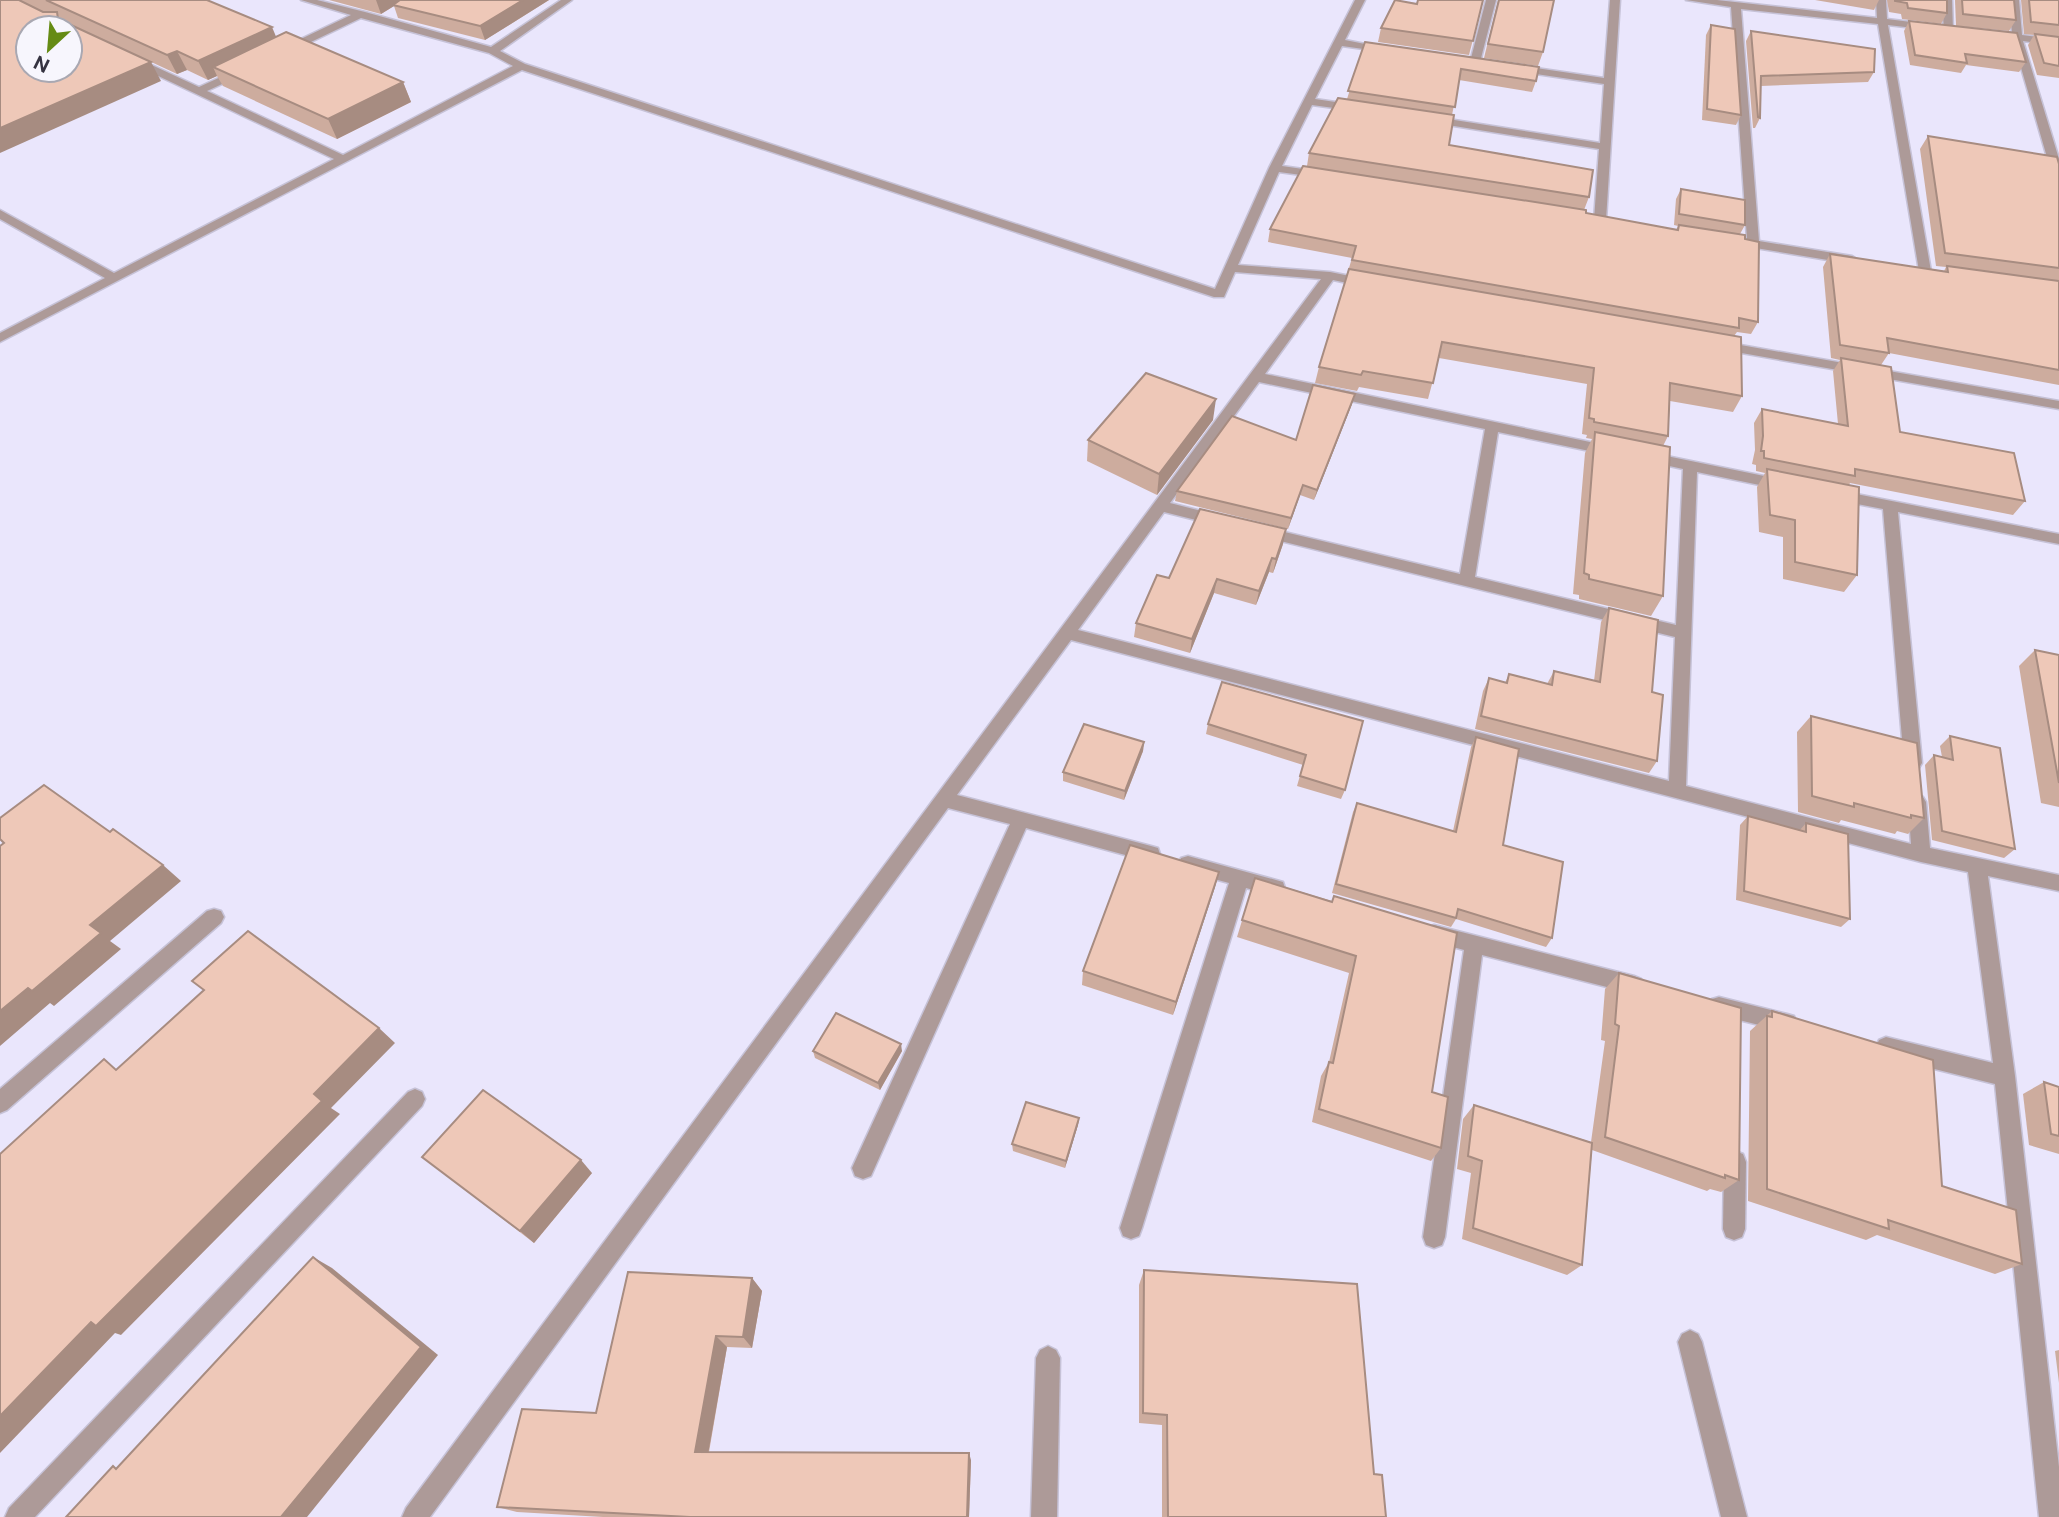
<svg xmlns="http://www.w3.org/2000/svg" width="2059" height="1517" font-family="'Public Sans',sans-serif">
<rect width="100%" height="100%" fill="#eae6fc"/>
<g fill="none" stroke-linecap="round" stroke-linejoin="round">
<!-- minor casing -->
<g stroke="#c6c2d7" stroke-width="3">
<g id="minor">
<path d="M301 0H317L365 12 491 47 561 0H572L500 51 525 64 1215 289 1269 168 1355 0H1365L1345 40 1390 49 1385 52 1342 46 1315 99 1356 105 1361 108 1356 111 1312 105 1282 166 1324 172 1330 175 1324 178 1279 172 1238 265 1330 272 1370 280 1372 283 1366 287 1333 280 1265 374 1614 447 1616 450 1614 453 1609 455 1498 432 1475 577 1676 625 1683 469 1642 460 1640 457 1642 454 1647 452 1789 481 1791 485 1784 490 1697 472 1686 786 1911 844 1908 802 1911 797 1917 795 1923 797 1926 802 1930 848 2059 875V891L1988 876 2015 1076 2059 1467V1517H2039L1995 1084 1886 1057 1879 1054 1876 1047 1879 1040 1886 1037 1993 1063 1968 872 1921 862 1071 640 957 795 1151 846 1158 848 1160 854 1158 860 1151 862 1026 828 871 1176 863 1179 855 1176 852 1168 1010 824 948 808 430 1517H402L406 1508 1321 279 1235 272 1224 297H1214L522 70 0 342V333L105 278 0 219V210L114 273 334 159 133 64V60H141L199 87 238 69H246V73L207 91 343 155 513 66 489 53 361 18 290 52H282V48L351 15ZM1259 382 1485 429 1460 574 1264 527 1256 532 1264 537 1675 637 1669 781 1078 630 1164 512 1220 526 1225 525 1228 521 1225 517 1170 503Z"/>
<path d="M1486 0H1496L1480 62 1475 65 1470 62Z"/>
<path d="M1610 0H1620L1606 220 1600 224 1594 220 1599 149 1429 122 1424 119 1429 116 1600 143 1604 84 1516 71 1511 68 1516 65 1604 78Z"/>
<path d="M1686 0H1717L1877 18 1876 0H1886L1887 19 1935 25 1936 27 1931 30 1888 25 1931 271 1929 274 1925 275 1919 271 1878 24 1741 9 1759 241 1852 256 1858 260 1852 264 1731 244V238L1747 239 1731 7Z"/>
<path d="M1942 0H1952L1953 32 1944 30Z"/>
<path d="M2009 0H2019L2022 35 2059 40V46L2023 41 2059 159V181L2053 178 2013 40 1989 34 1994 31 2012 33Z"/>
<path d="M1718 341 2059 401V409L1713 348 1711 345Z"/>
<path d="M1836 490 2059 534V544L1898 512 1922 763 1919 768H1907L1904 763 1883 509 1831 499 1829 495 1831 491Z"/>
<path d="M1188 856 1276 880 1283 882 1285 888 1283 894 1276 896 1246 888 1142 1228 1139 1236 1131 1239 1123 1236 1120 1228 1229 883 1181 870 1179 864 1181 858Z"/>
<path d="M214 909 221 911 224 917 221 923 7 1110 0 1113V1089L207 911Z"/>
<path d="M1434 925 1634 976 1641 979 1644 985 1641 991 1634 994 1482 955 1445 1237 1442 1245 1434 1248 1426 1245 1423 1237 1464 950 1427 940 1424 934 1427 928Z"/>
<path d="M1719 997 1787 1014 1794 1016 1797 1023 1794 1030 1787 1032 1719 1015 1712 1013 1709 1006 1712 999Z"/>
<path d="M415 1089 422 1092 425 1099 422 1106 35 1517H5L9 1508 408 1092Z"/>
<path d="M1735 1151 1743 1154 1746 1162 1745 1229 1742 1237 1734 1240 1726 1237 1723 1229 1724 1162 1727 1154Z"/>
<path d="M1690 1330 1698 1334 1702 1342 1747 1517H1721L1678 1342 1682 1334Z"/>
<path d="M1048 1346 1056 1350 1060 1358 1057 1517H1031L1036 1358 1040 1350Z"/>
</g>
</g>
<!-- minor -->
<use href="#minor" fill="#ad9a98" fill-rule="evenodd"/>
</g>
<!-- wall -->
<g fill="#cdac9e">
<path d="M0 0H207L276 37 403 82 411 102 337 139 223 86 217 76 208 80 187 70 177 74 61 20 161 81Z"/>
<path d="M329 0H549L485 40 398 18 394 6 381 14Z"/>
<path d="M1483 0 1469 55 1378 42 1381 28Z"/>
<path d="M1498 0H1554L1543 52 1538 66 1484 58Z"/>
<path d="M1815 0H1879L1874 10Z"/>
<path d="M1887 0H1947V13L1941 24 1902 19 1901 14 1889 12Z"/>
<path d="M1955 0H2014L2016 20 2009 31 1956 26Z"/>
<path d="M2021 0H2059V78L2037 75 2028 45 2034 35 2024 34Z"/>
<path d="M1909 21 2026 62 2019 72 1966 65 1961 73 1910 65 1904 31Z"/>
<path d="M1711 25 1741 115 1736 125 1702 120 1706 35Z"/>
<path d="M1751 31 1874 72 1868 82 1761 86 1760 118 1755 128H1753L1746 41Z"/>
<path d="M1365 42 1536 81 1532 92 1459 80 1452 115 1449 145 1589 197 1584 210 1586 213 1676 230 1678 226 1674 225 1676 199 1681 189 1745 225 1740 234 1745 239 1758 322 1751 334 1737 332 1734 336 1742 396 1733 412 1670 401 1668 436 1663 446V596L1651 616 1579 599V595L1573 594 1585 453 1592 439 1586 438 1587 435 1582 434 1587 384 1439 358 1428 399 1359 387 1357 391 1315 383 1319 367 1352 258 1268 242 1270 229 1307 166 1309 153 1347 99Z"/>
<path d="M1928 136 2059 164V385L1889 353 1881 365 1900 432 2025 501 2013 515 1850 483 1849 485 1857 575 1844 592 1783 579V537L1759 532 1757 487 1765 473 1756 471V465L1752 464 1755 450 1754 423 1762 409 1838 424 1833 371 1840 360 1831 358 1823 267 1830 254 1944 271 1946 267 1936 266 1920 149Z"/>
<path d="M1352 404 1314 500 1300 495 1288 529 1175 501 1177 491 1296 440Z"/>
<path d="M1213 420 1157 495 1087 461 1088 440Z"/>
<path d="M1283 544 1273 573 1269 572 1256 605 1214 593 1190 653 1134 637 1136 623 1169 578Z"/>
<path d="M1609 608 1652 692 1657 761 1649 773 1475 729 1483 691 1489 678 1505 683 1509 674 1547 684 1554 671 1594 681 1601 622Z"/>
<path d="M2035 650 2059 655V807L2041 803 2019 666Z"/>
<path d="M1222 682 1345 790 1341 799 1297 786 1303 765 1206 734 1208 724Z"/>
<path d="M1811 716 1924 818 1908 834 1897 831 1895 834 1841 820 1839 823 1798 812 1797 732Z"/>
<path d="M1950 736 2015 849 2004 858 1932 840 1925 765 1934 755 1942 757 1940 746Z"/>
<path d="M1476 737 1503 845 1552 938 1546 947 1456 919 1451 927 1332 893 1353 812 1357 803 1453 831 1471 747Z"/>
<path d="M1144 742 1143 751 1124 800 1063 781V772Z"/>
<path d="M1748 816 1800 830 1806 823 1850 919 1841 927 1736 900 1740 825Z"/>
<path d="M1219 872 1215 887 1173 1015 1082 985 1083 971Z"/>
<path d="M1255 878 1332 901 1334 896 1432 1092 1441 1148 1431 1161 1312 1122 1321 1076 1329 1062 1349 973 1237 937Z"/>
<path d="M1619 973 1739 1180 1721 1192 1710 1189 1707 1191 1592 1150 1582 1265 1567 1275 1462 1239 1471 1173 1457 1169 1463 1119 1474 1105 1591 1142 1605 1041 1601 1040 1605 989Z"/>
<path d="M1772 1011 1942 1186 2022 1264 1995 1274 1877 1235 1866 1240 1748 1201 1750 1031Z"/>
<path d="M813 1051H902L880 1090 815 1058Z"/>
<path d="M2044 1082 2059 1087V1154L2029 1145 2023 1094Z"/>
<path d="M1079 1118 1078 1125 1065 1168 1013 1151 1012 1144Z"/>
<path d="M422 1157 592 1173 534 1243Z"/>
<path d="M1144 1270 1374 1474 1386 1517H1162V1425L1139 1423V1285Z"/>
<path d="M752 1278 762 1291 752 1348 727 1347 709 1452 971 1460 969 1517H603L517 1512 497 1507 596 1413Z"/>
<path d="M2059 1350V1383L2055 1351Z"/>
</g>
<!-- shaded-wall -->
<g fill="#a78c81">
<path d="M376 0H404L393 5 394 6 381 14Z"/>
<path d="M523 0H549L485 40 480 26Z"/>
<path d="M272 27 280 46 213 67 217 76 208 80 198 61Z"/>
<path d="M177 51 187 70 177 74 167 55Z"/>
<path d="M151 62 161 81 0 153V128Z"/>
<path d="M403 82 411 102 337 139 328 119Z"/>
<path d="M1355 394 1352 404 1314 500 1317 490Z"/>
<path d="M1216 399 1213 420 1157 495 1159 474Z"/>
<path d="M1303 485 1300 495 1288 529 1291 518Z"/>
<path d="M1286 529 1283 544 1273 573 1276 559Z"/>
<path d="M1272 558 1269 572 1256 605 1259 591Z"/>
<path d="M1217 579 1214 593 1190 653 1192 639Z"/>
<path d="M1144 742 1143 751 1124 800 1125 791Z"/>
<path d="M163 865 181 881 110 941 121 949 54 1006 50 1003 0 1046V1011L90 925Z"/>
<path d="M1219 872 1215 887 1173 1015 1176 1002Z"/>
<path d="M379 1028 395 1043 331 1108 340 1114 121 1335 115 1333 0 1453V1416L314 1094Z"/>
<path d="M901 1044 902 1051 880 1090 878 1083Z"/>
<path d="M1079 1118 1078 1125 1065 1168 1066 1161Z"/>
<path d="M581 1160 592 1173 534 1243 520 1231Z"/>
<path d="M313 1257 332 1268 438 1355 307 1517H281Z"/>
<path d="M752 1278 762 1291 752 1348 743 1337Z"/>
<path d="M716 1336 727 1347 707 1460 695 1452Z"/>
<path d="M969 1453 971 1460 969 1517H967Z"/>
</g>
<!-- building -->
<g fill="#eec8b8" stroke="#a78c81" stroke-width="2" fill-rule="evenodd">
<path d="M0 0H19L43 12H57L58 19 151 62 0 128ZM28 28H70V70H28Z"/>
<path d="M46 0H207L272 27 198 61 177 51 167 55Z"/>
<path d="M400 0H523L480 26 393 5Z"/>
<path d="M1395 0 1417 4 1418 0H1483L1473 41 1381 28Z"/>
<path d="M1499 0H1554L1543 52 1488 44Z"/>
<path d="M1895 0H1947V13L1908 8 1907 3 1895 1Z"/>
<path d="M1962 0H2014L2016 20 1963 14Z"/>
<path d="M2029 0H2059V25L2031 22Z"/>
<path d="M1909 21 2017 33 2026 62 1965 54 1967 63 1915 55Z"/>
<path d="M1711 25 1735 29 1741 115 1707 109Z"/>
<path d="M1751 31 1875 49 1874 72 1761 76 1760 118 1758 117Z"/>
<path d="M286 32 403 82 328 119 213 67Z"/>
<path d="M2035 34 2059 37V66L2044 63Z"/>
<path d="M1365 42 1539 67 1536 81 1461 69 1455 107 1348 91Z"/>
<path d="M1338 98 1454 115 1449 145 1593 170 1589 197 1309 153Z"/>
<path d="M1928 136 2057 157 2059 164V268L1945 253Z"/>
<path d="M1303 166 1586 210V213L1678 230 1679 225 1745 235V239L1759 242 1758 322 1739 318V328L1352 260 1356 246 1270 229Z"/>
<path d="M1681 189 1745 200V225L1679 214Z"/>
<path d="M1830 254 1948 272 1947 266 2059 281V370L1887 338 1889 353 1840 345Z"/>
<path d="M1349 269 1741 337 1742 396 1670 383 1668 436 1594 422V419L1589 418 1594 368 1442 342 1433 383 1363 371 1361 375 1319 367Z"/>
<path d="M1841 358 1891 367 1900 432 2014 453 2025 501 1855 469V476L1764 458V451H1761L1763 436 1762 409 1848 426Z"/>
<path d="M1146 373 1216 399 1159 474 1088 440Z"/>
<path d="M1313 385 1355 394 1317 490 1303 485 1291 518 1177 491 1232 416 1296 440Z"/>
<path d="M1595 432 1670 447 1663 596 1589 579V575L1584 573Z"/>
<path d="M1767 469 1859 487 1857 575 1795 562V520L1770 515Z"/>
<path d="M1200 509 1286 529 1276 559 1272 558 1259 591 1217 579 1192 639 1136 623 1157 575 1169 578Z"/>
<path d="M1609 608 1658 620 1652 692 1663 695 1657 761 1481 716 1489 678 1507 683 1509 674 1552 685 1554 671 1600 682Z"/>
<path d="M2035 650 2059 655V783Z"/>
<path d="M1222 682 1363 721 1345 790 1300 776 1306 755 1208 724Z"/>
<path d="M1811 716 1917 743 1924 818 1911 815V818L1854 803V807L1812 796Z"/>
<path d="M1084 724 1144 742 1125 791 1063 772Z"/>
<path d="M1950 736 2000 748 2015 849 1942 831 1934 755 1953 760Z"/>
<path d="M1476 737 1519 749 1503 845 1563 862 1552 938 1458 909 1456 918 1336 884 1357 803 1456 832Z"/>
<path d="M44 785 110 832 113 829 163 865 90 925 101 933 32 991 28 988 0 1011V846L4 843 0 839V818Z"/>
<path d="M1748 816 1806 832V823L1848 834 1850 919 1744 891Z"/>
<path d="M1130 845 1219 872 1176 1002 1083 971Z"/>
<path d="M1255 878 1332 902 1334 896 1457 933 1432 1092 1448 1097 1441 1148 1319 1109 1329 1062 1333 1063 1356 956 1242 920Z"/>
<path d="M248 931 379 1028 314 1094 322 1101 96 1326 91 1322 0 1416V1154L104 1059 116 1070 204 990 192 981Z"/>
<path d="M1619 973 1741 1008 1739 1180 1725 1175V1178L1605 1137 1619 1026 1615 1024Z"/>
<path d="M1772 1011 1933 1060 1942 1186 2016 1210 2022 1264 1888 1220 1889 1229 1767 1189V1016L1772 1017Z"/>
<path d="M836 1013 901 1044 878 1083 813 1051Z"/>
<path d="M2044 1082 2059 1087V1136L2051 1134Z"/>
<path d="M483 1090 581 1160 520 1231 422 1157Z"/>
<path d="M1026 1102 1079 1118 1066 1161 1012 1144Z"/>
<path d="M1474 1105 1592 1143 1582 1265 1473 1228 1482 1161 1468 1156Z"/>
<path d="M313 1257 421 1347 281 1517H66L113 1466 116 1469Z"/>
<path d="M1144 1270 1357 1284 1374 1474 1382 1475 1386 1517H1168L1167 1415 1143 1413Z"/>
<path d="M628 1272 752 1278 743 1337 716 1336 695 1452 969 1453 967 1517H690L497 1507 522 1409 596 1413Z"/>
</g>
<!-- north arrow -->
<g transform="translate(49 49) rotate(206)"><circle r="33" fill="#f7f6fd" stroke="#a9a8b2" stroke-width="2"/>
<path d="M0-5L12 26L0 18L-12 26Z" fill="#658b14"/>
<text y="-10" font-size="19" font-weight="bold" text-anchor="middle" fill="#353341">N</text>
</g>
</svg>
